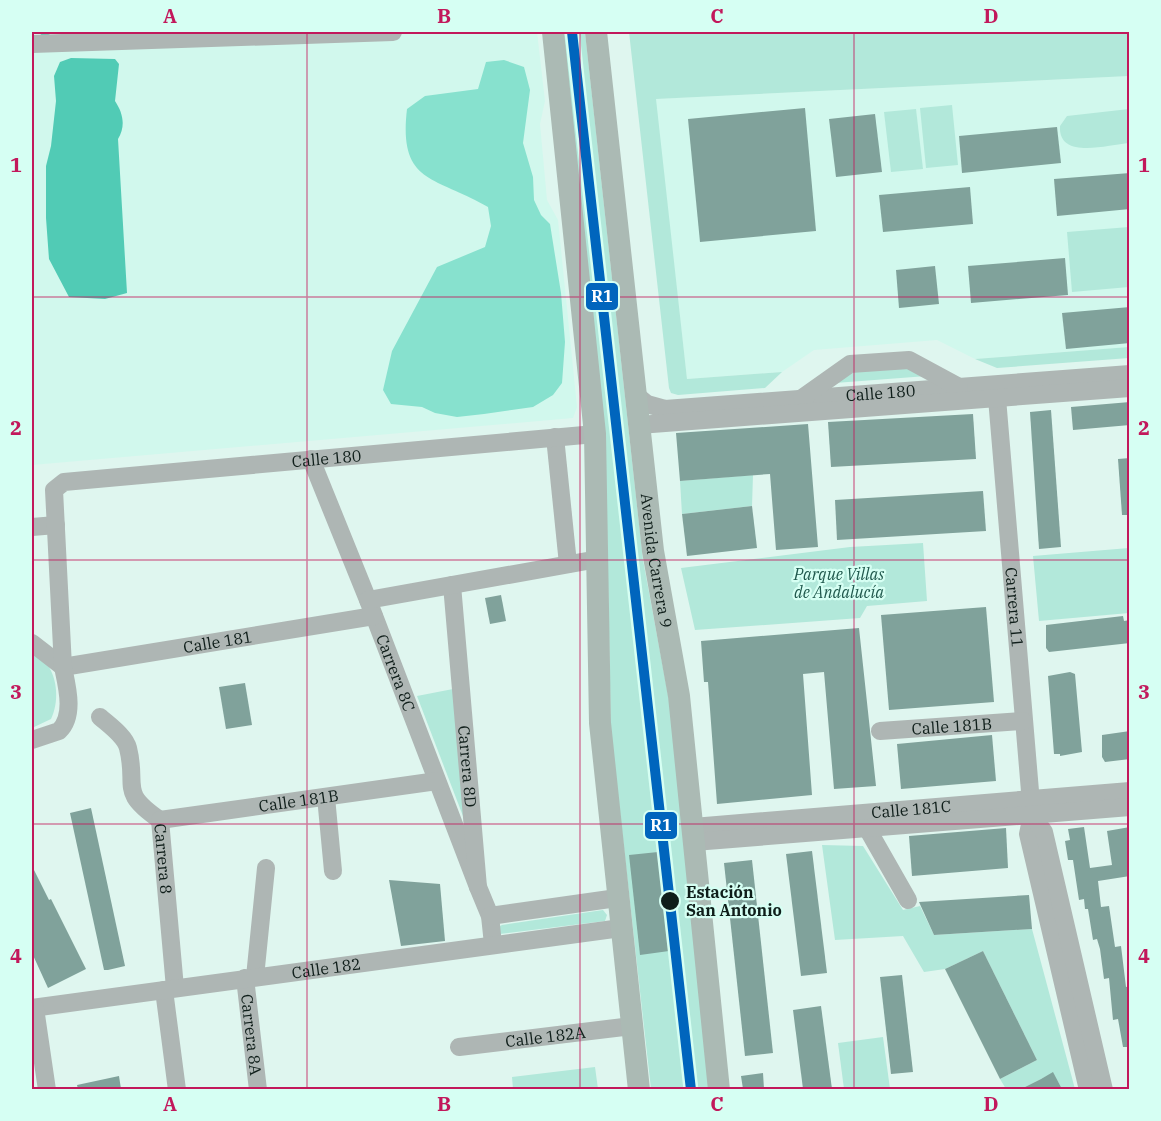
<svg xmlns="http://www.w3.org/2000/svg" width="1161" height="1121" font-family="'IBM Plex Serif',serif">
<rect width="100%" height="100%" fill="#dff6ef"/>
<!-- built -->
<g fill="#d1f8ed">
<path d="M188 32H537L545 101 540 124 547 200 558 220 577 407 573 418 32 465V35Z"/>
<path d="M1129 76V347L975 359 937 340 814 350 782 372 687 379 655 99Z"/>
</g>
<!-- green -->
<g fill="#b2e8da">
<path d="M562 32H585L643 560 674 727 710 1089H651L611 733 605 431Z"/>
<path d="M629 32H1129V76L656 99 687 379 782 372 765 388 678 395 671 393 669 388Z"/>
<path d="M952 105 958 165 926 168 920 108Z"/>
<path d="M916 109 923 169 891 172 884 112Z"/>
<path d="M1129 109V143C1107 145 1058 160 1060 126L1067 116Z"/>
<path d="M1129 227V287L1072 292 1067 232Z"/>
<path d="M1129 347V358L997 368 975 359Z"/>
<path d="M909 366 927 376 835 383 852 369Z"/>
<path d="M753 475 752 506 682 514 680 481Z"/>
<path d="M923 543 927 601 867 606 860 618 695 630 681 568 850 547Z"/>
<path d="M1129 548V613L1039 621 1033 556Z"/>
<path d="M32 652C36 656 43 659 47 664 58 679 59 703 51 719L32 728Z"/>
<path d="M453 689 471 837 417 696Z"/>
<path d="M822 845 863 846 903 910 920 906 934 935 1032 929 1075 1089H1062L1053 1073 1021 1089H1006L1000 1079 1037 1060 983 951 945 969 924 972 903 936 835 940Z"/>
<path d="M603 910 607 915 605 921 500 934 498 927 502 925Z"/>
<path d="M883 1037 890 1089H844L838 1043Z"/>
<path d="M595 1067 598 1089H513L512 1077Z"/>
</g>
<!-- forest -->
<path fill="#87e1ce" d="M504 60 524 67 530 90 523 143 533 177 534 200 541 215 550 224 561 293 565 342 562 383 553 395 533 407 484 414 457 417 435 413 422 407 391 404 383 390 392 351 437 267 485 247 491 226 488 207C436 176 398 185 407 109L425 96 478 89 486 62Z"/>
<!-- water -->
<path fill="#51cbb5" d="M71 58 115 59 119 64 115 101C123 113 126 126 118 139L127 293 105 299 69 297 49 259 46 218V166L51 146 56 101 54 76 60 62Z"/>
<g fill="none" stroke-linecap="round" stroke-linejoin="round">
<!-- stream -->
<path stroke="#51cbb5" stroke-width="4" d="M42 36 50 32"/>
</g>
<!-- building -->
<g fill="#80a29b">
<path d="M805 108 816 231 700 242 688 119Z"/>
<path d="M875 114 882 172 836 177 829 119Z"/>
<path d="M1057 127 1061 163 962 173 959 136Z"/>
<path d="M1130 173V209L1057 216 1054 179Z"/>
<path d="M970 187 973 224 883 232 879 195Z"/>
<path d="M1065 258 1068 295 971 303 968 266Z"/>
<path d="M935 266 939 304 899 308 896 270Z"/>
<path d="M1130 307V343L1066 349 1062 313Z"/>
<path d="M1130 402V425L1073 430 1071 407Z"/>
<path d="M1051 410 1061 547 1039 549 1030 412Z"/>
<path d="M973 414 976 459 831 467 828 422Z"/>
<path d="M808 424 818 547 776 550 770 474 680 481 676 433Z"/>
<path d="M1130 458V515H1122L1118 459Z"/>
<path d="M983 491 986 531 837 540 835 500Z"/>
<path d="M752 506 757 548 687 556 682 514Z"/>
<path d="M501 595 506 621 490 624 485 598Z"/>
<path d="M986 607 994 702 889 710 881 615Z"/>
<path d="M1123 616 1124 621 1130 620V643L1049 652 1046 648V625Z"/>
<path d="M859 628 876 786 834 789 824 672 803 674 812 795 717 804 708 682H704L701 641Z"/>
<path d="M1070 672 1075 674 1082 752 1060 756V754H1054L1048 676Z"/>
<path d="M245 683 252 725 226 729 219 687Z"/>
<path d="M1130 731V759L1105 762 1102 757V735Z"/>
<path d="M992 735 996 781 901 789 897 744Z"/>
<path d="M91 808 125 966 108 970H104L70 813Z"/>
<path d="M1084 827 1090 868 1112 865 1107 831 1130 827V876L1098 881 1101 907 1109 906 1115 947 1121 946 1126 987 1130 986V1047H1123L1118 1019 1113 1020 1109 978 1104 979 1100 949 1097 939 1093 940 1088 909H1085L1084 899 1079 900 1073 860H1068L1065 841 1070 840 1068 829Z"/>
<path d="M1006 828 1008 868 912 876 909 836Z"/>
<path d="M812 851 827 973 801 976 786 854Z"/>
<path d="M658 852 669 951 640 955 629 855Z"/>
<path d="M752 860 773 1053 745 1056 724 863Z"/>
<path d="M32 866 49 900 51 899 86 969 48 988 32 953Z"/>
<path d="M389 880 440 884 445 941 401 946Z"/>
<path d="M1029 895 1032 929 934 935 919 902Z"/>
<path d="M983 951 1037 1060 1000 1079 945 969Z"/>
<path d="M902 975 913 1072 891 1074 880 977Z"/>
<path d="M821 1006 832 1089H803L793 1010Z"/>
<path d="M1053 1072 1062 1089H1021L1041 1079Z"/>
<path d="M763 1073 764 1089H743L741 1076Z"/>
<path d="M119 1076 121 1089H78L77 1085Z"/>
</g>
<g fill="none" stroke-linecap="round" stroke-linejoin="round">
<!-- minor -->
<g stroke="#aeb6b4" stroke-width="18">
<path d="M32 44 393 32"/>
<path id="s1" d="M636 395 647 404 665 409 1130 374"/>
<path d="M802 398 850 364 909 360 959 387"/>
<path id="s2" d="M997 398 1032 815 1028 834 1088 1090"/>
<path d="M639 425 1130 388"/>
<path d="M555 437 568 564"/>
<path id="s3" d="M311 459 368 600 478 887"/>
<path d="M32 527 56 525"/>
<path id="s4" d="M452 585 478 887 490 916 493 944"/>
<path d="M368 600 598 559"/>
<path id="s5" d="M32 643 63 667 374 616"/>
<path d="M100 717C109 725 125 736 128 748 138 788 118 791 160 820"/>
<path id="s6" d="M880 731 1023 721"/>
<path id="s7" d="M32 740 59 731C75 716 67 686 63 667L54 490 64 482 595 434"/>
<path d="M326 797 333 871"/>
<path d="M1032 815 1044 832 1104 1090"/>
<path id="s8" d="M160 820 437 781"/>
<path id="s9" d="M160 820 175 988"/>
<path d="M863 821 908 900"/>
<path id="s10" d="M693 827 1130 791"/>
<path d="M694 842 1130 807"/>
<path d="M490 916 617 898"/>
<path d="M255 977 266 868"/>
<path id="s11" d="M245 978 258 1090"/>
<path d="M164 990 177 1090"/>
<path id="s12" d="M32 1008 621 928"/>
<path d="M35 1008 47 1090"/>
<path id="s13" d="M459 1047 632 1026"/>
</g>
<!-- major -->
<g stroke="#abbab4" stroke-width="22">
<path d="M553 32 595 434 600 723 639 1090"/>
<path id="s14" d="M596 32 653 551 679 696 719 1090"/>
</g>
<!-- rail-1 casing -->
<g stroke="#d6fff3" stroke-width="15">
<path id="rail-1" d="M572 32 691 1090"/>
</g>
<!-- rail-1 -->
<use href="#rail-1" stroke="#0065bd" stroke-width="10"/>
</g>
<!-- grid -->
<path fill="none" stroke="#c2185b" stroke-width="1.5" stroke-opacity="0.55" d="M307 32V1090M580 32V1090M854 32V1090M32 297H1130M32 560H1130M32 824H1130"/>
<!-- markers -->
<circle fill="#0f1e1a" stroke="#d6fff3" stroke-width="2" cx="670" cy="901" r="10"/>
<g text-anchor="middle" stroke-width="4.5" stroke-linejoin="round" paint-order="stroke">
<!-- street labels -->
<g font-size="16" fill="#0f1e1a" stroke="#d6fff3">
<text dy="6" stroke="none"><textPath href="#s1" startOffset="249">Calle 180</textPath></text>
<text dy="6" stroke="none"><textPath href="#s7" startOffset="549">Calle 180</textPath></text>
<text dy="6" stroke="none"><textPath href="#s14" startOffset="532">Avenida Carrera 9</textPath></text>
<text dy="6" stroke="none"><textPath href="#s2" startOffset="210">Carrera 11</textPath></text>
<text dy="6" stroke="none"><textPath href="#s5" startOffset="196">Calle 181</textPath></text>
<text dy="6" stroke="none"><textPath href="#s3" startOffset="230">Carrera 8C</textPath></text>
<text dy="6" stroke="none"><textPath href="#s6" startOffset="72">Calle 181B</textPath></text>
<text dy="6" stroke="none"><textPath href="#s4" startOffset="182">Carrera 8D</textPath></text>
<text dy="6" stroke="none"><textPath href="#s8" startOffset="140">Calle 181B</textPath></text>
<text dy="6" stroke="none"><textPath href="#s10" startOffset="219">Calle 181C</textPath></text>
<text dy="6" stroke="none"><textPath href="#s9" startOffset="39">Carrera 8</textPath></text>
<text dy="6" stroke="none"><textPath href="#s12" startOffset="297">Calle 182</textPath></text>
<text dy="6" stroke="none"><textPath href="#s11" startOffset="57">Carrera 8A</textPath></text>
<text dy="6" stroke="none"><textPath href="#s13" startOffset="87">Calle 182A</textPath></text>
</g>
<!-- park labels -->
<g font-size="16" font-style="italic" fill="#20594d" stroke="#d6fff3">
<text x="839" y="580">Parque Villas<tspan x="839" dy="18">de Andalucía</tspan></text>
</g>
<!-- stop labels -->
<g font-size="16" font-weight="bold" fill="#0f1e1a" stroke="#d6fff3" text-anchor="start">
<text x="686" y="898">Estación<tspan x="686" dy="18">San Antonio</tspan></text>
</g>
</g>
<g stroke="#d6fff3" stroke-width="2">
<rect x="585" y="282" width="34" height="29" rx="6" fill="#0065bd"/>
<rect x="644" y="811" width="34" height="29" rx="6" fill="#0065bd"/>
</g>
<g font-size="16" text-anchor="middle" font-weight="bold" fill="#fff">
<text x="602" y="302">R1</text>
<text x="661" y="831">R1</text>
</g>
<!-- border -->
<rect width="1161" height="1121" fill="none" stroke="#d6fff3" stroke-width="66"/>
<rect x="33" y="33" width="1095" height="1055" fill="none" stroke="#c2185b" stroke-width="2"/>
<g font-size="20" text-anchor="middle" font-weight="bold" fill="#c2185b">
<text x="170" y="23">A</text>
<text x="444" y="23">B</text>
<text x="717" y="23">C</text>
<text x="991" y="23">D</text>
<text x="16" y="172">1</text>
<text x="1144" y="172">1</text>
<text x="16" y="435">2</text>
<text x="1144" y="435">2</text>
<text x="16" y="699">3</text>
<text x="1144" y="699">3</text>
<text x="16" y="963">4</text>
<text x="1144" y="963">4</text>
<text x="170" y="1111">A</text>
<text x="444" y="1111">B</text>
<text x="717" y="1111">C</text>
<text x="991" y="1111">D</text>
</g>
</svg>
